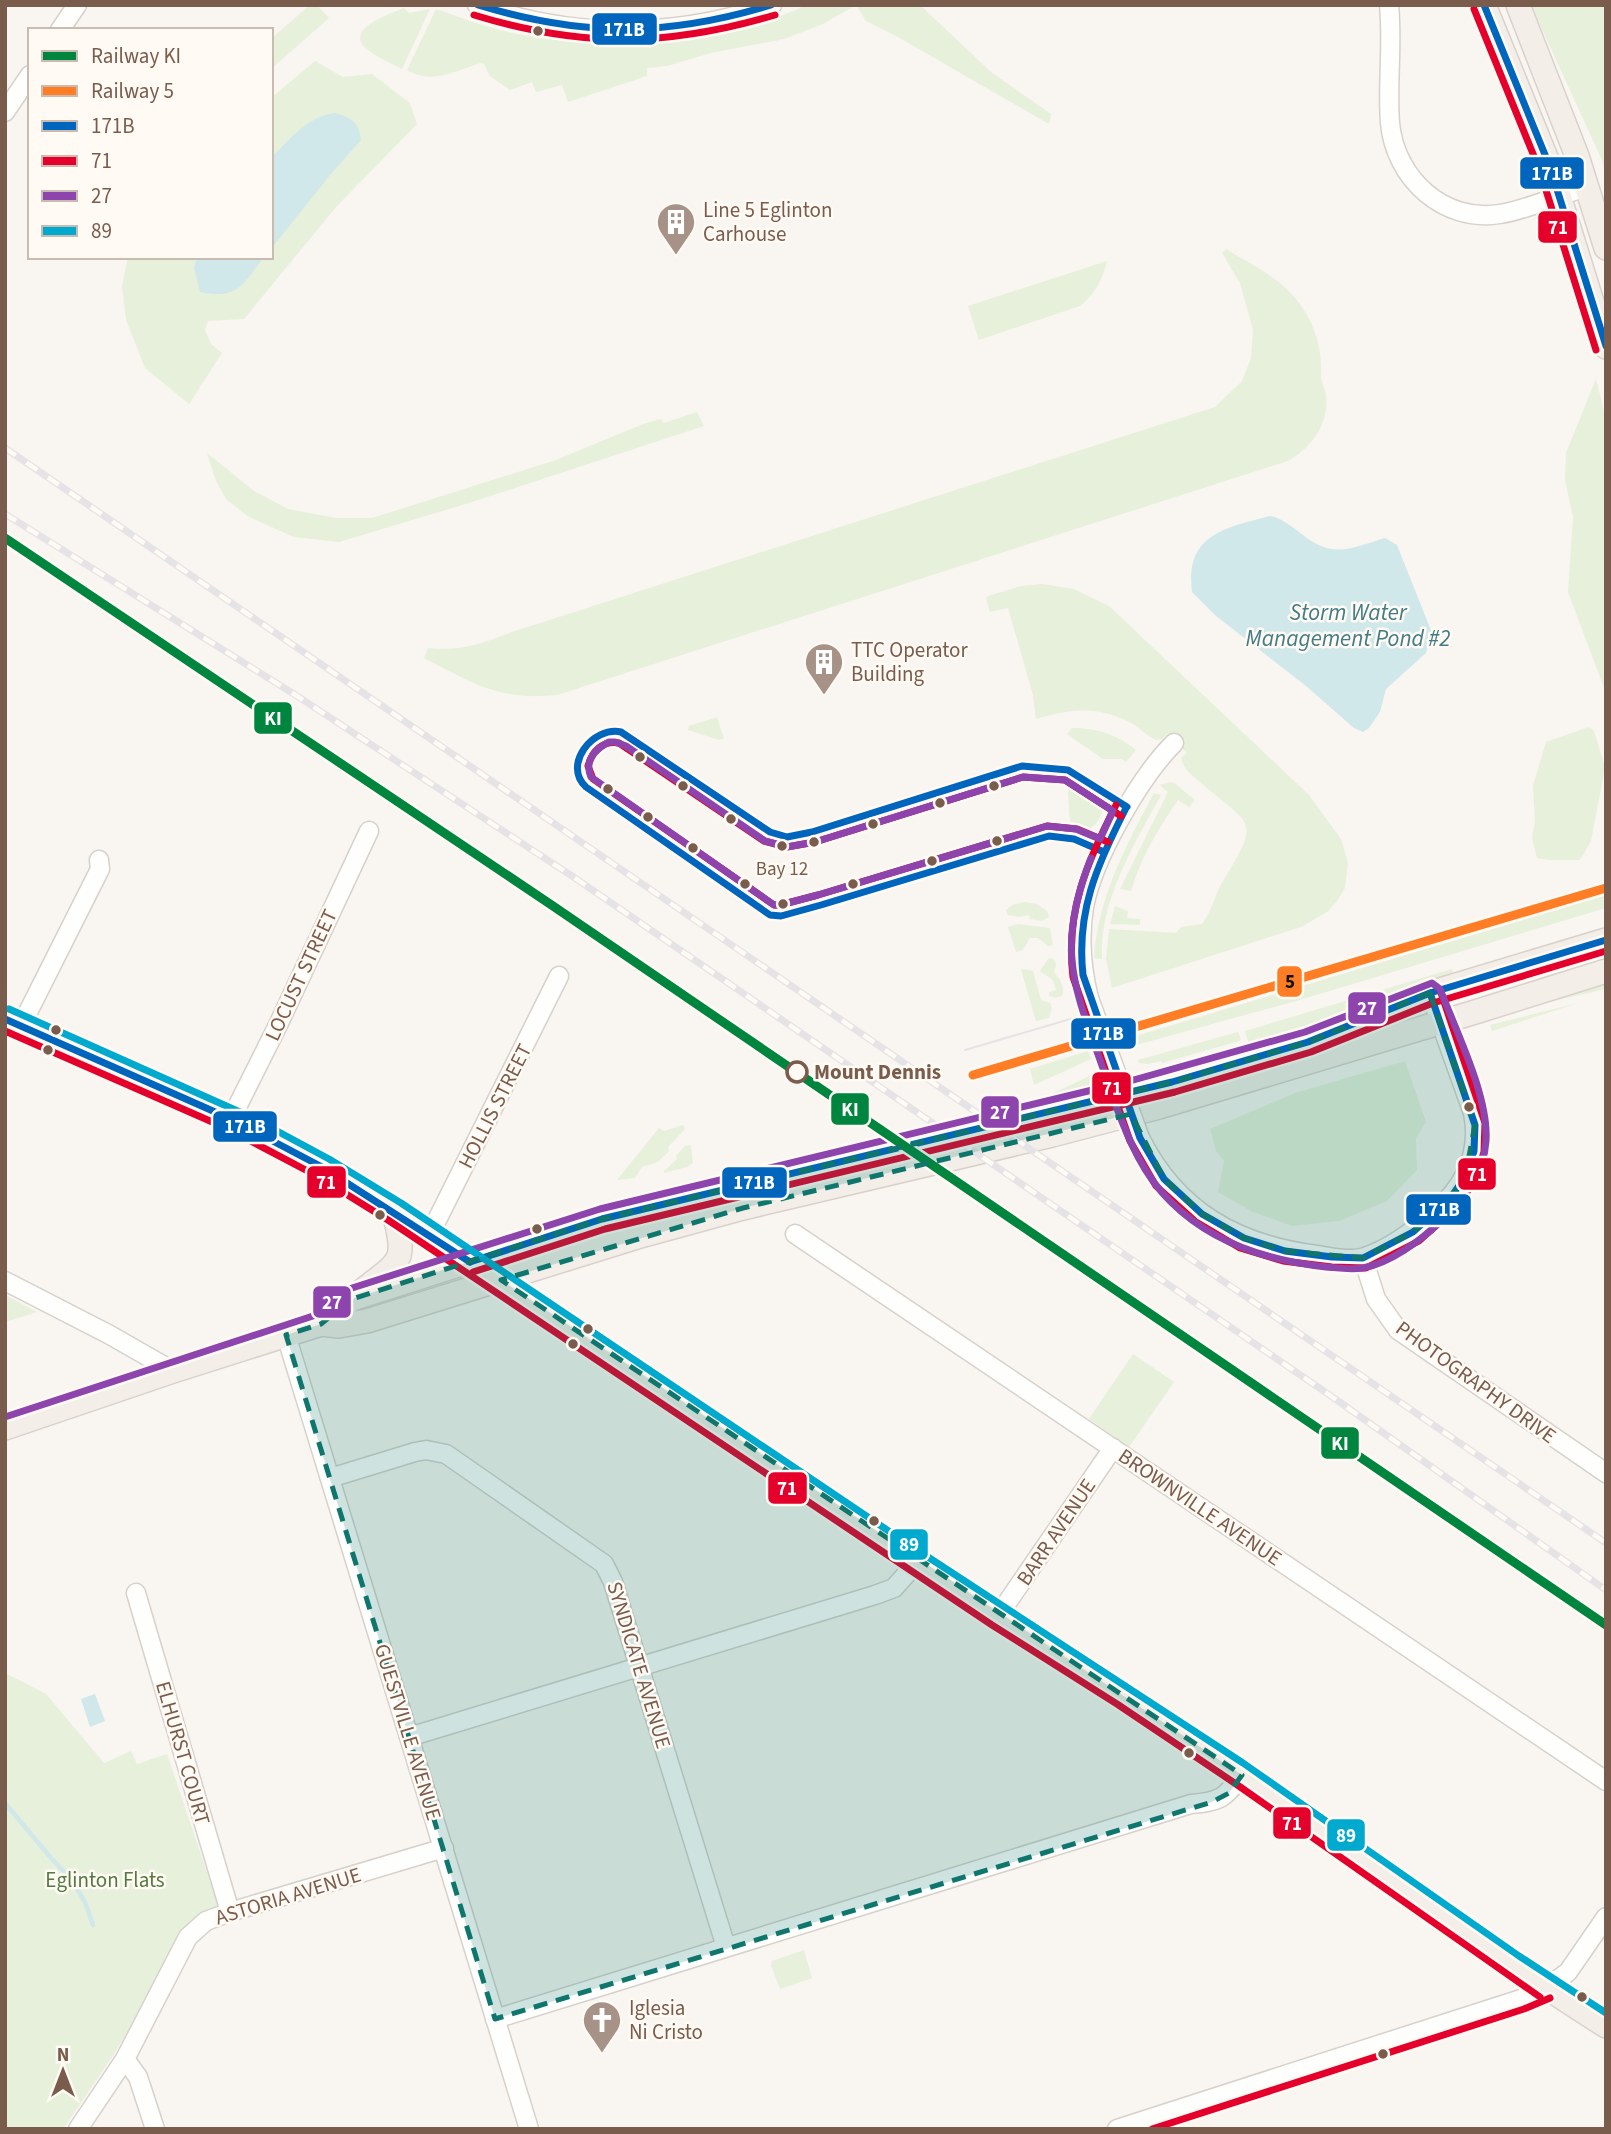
<svg xmlns="http://www.w3.org/2000/svg" width="1611" height="2134" font-family="'Source Sans 3',sans-serif">
<rect width="100%" height="100%" fill="#f9f5f0"/>
<!-- green -->
<g fill="#e7f0db">
<path d="M310 5H317L329 18 271 69V39Z"/>
<path d="M806 5H856L823 24 784 39 711 53 667 66 647 68V76L568 102 562 85 536 92 532 82 510 90 490 76 484 64 480 63C456 71 431 85 407 70L436 9C462 18 490 29 518 34 604 51 726 45 806 5Z"/>
<path d="M856 5H920L991 72 1051 114 1049 124 898 37 866 21Z"/>
<path d="M1531 5H1606V174L1602 160Z"/>
<path d="M404 8 409 13 430 9 402 69C391 63 378 58 368 50 342 30 389 14 404 8Z"/>
<path d="M315 61 343 77 372 74 410 103 417 124 336 207 244 319 208 321 205 330 211 344 222 353 189 404 145 368 126 320 122 286 128 257H271V98Z"/>
<path d="M1226 249C1249 264 1278 276 1296 299 1314 321 1322 346 1321 374 1320 381 1325 387 1326 395 1329 424 1313 446 1288 461L557 695C499 701 473 683 424 658L428 648C459 652 484 643 512 632L1215 407 1242 381 1251 358 1253 330 1240 283 1222 253Z"/>
<path d="M1107 261C1102 280 1096 293 1080 306L979 340 968 306Z"/>
<path d="M1596 379 1606 419V693L1568 592 1573 517 1565 480 1566 453Z"/>
<path d="M697 412 704 426 469 503 339 542 294 537 249 517 226 499 216 481 207 453 254 491 288 509 336 518H372L556 460 643 424 661 419 664 423Z"/>
<path d="M1042 584 1074 589 1109 606 1309 795 1341 839 1348 863 1345 888 1337 901 1327 912 1301 927 1112 988 1106 959 1109 929 1176 933 1181 927 1202 924C1212 911 1215 894 1223 881 1262 818 1251 826 1201 783 1192 775 1184 770 1181 758L1187 753 1167 734 1162 739 1156 740C1147 736 1141 729 1133 724 1097 705 1073 709 1036 719L1033 695 1008 608 990 612 986 598 988 596 1021 586Z"/>
<path d="M717 717 724 739 719 740 688 730 689 726Z"/>
<path d="M1589 727 1594 731 1605 767 1591 841 1580 860H1549L1537 858 1532 838 1535 822 1533 786 1546 742Z"/>
<path d="M1072 728C1097 728 1116 734 1136 750L1126 762 1122 759H1103L1067 734Z"/>
<path d="M1077 782C1138 805 1068 863 1069 807 1069 800 1067 792 1069 785Z"/>
<path d="M1170 782 1174 783 1195 800 1189 807 1178 800C1158 829 1141 857 1131 891L1120 889 1168 792 1160 785Z"/>
<path d="M1154 793 1161 795C1134 845 1099 901 1102 959L1094 958C1098 897 1126 846 1154 793Z"/>
<path d="M1606 895V908L1296 1001 1129 1047 1126 1039Z"/>
<path d="M1024 902 1037 904 1047 911 1049 917 1042 921 1030 919 1029 915 1019 917 1008 915 1006 910 1012 905Z"/>
<path d="M1115 906 1128 911 1127 918 1140 919V925L1110 924Z"/>
<path d="M1018 924 1050 928 1053 945 1048 946 1038 938H1030L1023 950 1016 952 1008 927Z"/>
<path d="M1049 958 1055 960 1056 965 1054 973C1060 978 1065 987 1062 996L1055 998 1049 996V992L1056 990 1053 980 1040 971Z"/>
<path d="M1023 969 1033 971 1041 1000 1050 1003 1052 1008 1049 1018 1036 1021 1021 970Z"/>
<path d="M1452 969 1454 976 1299 1035 1249 1044 1245 1031Z"/>
<path d="M1606 984V989L1536 1005 1535 1003Z"/>
<path d="M1578 1003 1492 1031 1490 1025Z"/>
<path d="M1238 1032 1241 1039 1239 1041 1162 1063 1161 1061 1148 1064 1139 1063 1138 1060Z"/>
<path d="M1088 1051 1091 1059 1034 1085 1030 1069Z"/>
<path d="M1405 1061 1426 1122 1416 1138 1417 1170 1387 1201 1339 1221 1292 1226 1253 1212 1218 1192 1224 1161 1216 1151 1210 1129 1295 1093Z"/>
<path d="M1096 1073 1098 1084 1041 1104 1039 1100Z"/>
<path d="M683 1125 685 1129 668 1147 669 1151 658 1162 642 1167 635 1178 617 1180 659 1128 664 1131Z"/>
<path d="M691 1145 693 1163 687 1167 664 1173V1171L677 1159 676 1156 685 1146Z"/>
<path d="M5 1295 37 1312 5 1322Z"/>
<path d="M1133 1354 1174 1382 1129 1447 1089 1419Z"/>
<path d="M5 1673 46 1694 104 1763 131 1751 137 1764 167 1754 219 1908 187 1936 112 2057 63 2129H5Z"/>
<path d="M804 1950 812 1978 780 1989 771 1965 772 1961Z"/>
</g>
<!-- water -->
<g fill="#d0e8ea">
<path d="M335 113C352 118 359 122 361 140L330 175 271 249V158C290 139 308 116 335 113Z"/>
<path d="M197 257H264C243 284 238 300 200 292L194 268Z"/>
<path d="M1270 516C1284 519 1292 527 1303 535 1333 559 1352 548 1385 538L1397 545 1432 633 1426 653 1386 689 1380 712 1369 728 1363 732 1354 728 1306 686 1216 616 1192 592C1185 534 1225 528 1270 516Z"/>
<path d="M95 1694 105 1721 90 1727 81 1699Z"/>
</g>
<g fill="none" stroke-linecap="round" stroke-linejoin="round">
<!-- stream -->
<path stroke="#d0e8ea" stroke-width="4.5" d="M5 1803 51 1858 71 1879 85 1902 93 1925"/>
<!-- minor casing -->
<g stroke="#d7d1cb" stroke-width="21">
<g id="minor">
<path d="M477 5C574 39 675 38 772 5"/>
<path d="M1389 5C1393 45 1387 84 1390 123 1395 178 1443 223 1500 214 1530 209 1558 195 1587 187"/>
<path d="M60 30 77 5"/>
<path d="M5 112 30 75"/>
<path d="M1089 998C1081 967 1079 939 1084 907 1093 859 1139 778 1174 743"/>
<path d="M21 1026 100 869 99 860"/>
<path d="M231 1119 279 1023 369 831"/>
<path d="M1140 1138C1177 1212 1238 1245 1317 1255 1331 1257 1352 1262 1365 1257 1391 1248 1415 1230 1436 1211 1465 1185 1481 1152 1473 1113L1430 993"/>
<path d="M430 1234 559 976"/>
<path d="M795 1234 1606 1781"/>
<path d="M1363 1258 1376 1299 1398 1330 1606 1473"/>
<path d="M5 1281 110 1335 173 1371"/>
<path d="M286 1335 529 2129"/>
<path d="M330 1478 415 1452 426 1450 446 1454 604 1564 613 1582 726 1947"/>
<path d="M136 1593 230 1912"/>
<path d="M998 1616 1113 1448"/>
<path d="M409 1737 875 1595 894 1588 917 1562"/>
<path d="M495 2019 1191 1804C1220 1802 1225 1798 1242 1775"/>
<path d="M125 2059 138 2077 155 2129"/>
<path d="M78 2129 125 2059 188 1937 206 1921 230 1912 444 1848"/>
<path d="M1117 2129 1521 1999 1546 1988 1568 1972 1606 1917"/>
</g>
</g>
<!-- major casing -->
<g stroke="#dad1cc" stroke-width="26">
<g id="major">
<path d="M1484 5 1550 167 1606 347"/>
<path d="M1518 5 1577 156 1606 248"/>
<path d="M5 1019C112 1067 223 1109 324 1168 421 1224 510 1290 602 1351 734 1440 866 1529 998 1616 1078 1668 1158 1719 1237 1772 1361 1855 1480 1946 1606 2026"/>
<path d="M362 1291C403 1258 406 1264 394 1211"/>
<path d="M321 1324 339 1326 367 1321 637 1237 743 1208 1052 1135 1159 1107 1472 1013 1606 971"/>
<path d="M5 1428 173 1371 321 1324 352 1299 602 1219 1172 1082 1268 1055 1308 1042 1430 993 1606 940"/>
</g>
</g>
<!-- minor -->
<use href="#minor" stroke="#fefefd" stroke-width="18"/>
<!-- major -->
<use href="#major" stroke="#f3eee8" stroke-width="23"/>
<!-- tram -->
<path stroke="#e6e3e7" stroke-width="2" d="M965 1050 1077 1017"/>
<!-- rail casing -->
<g stroke="#e6e3e7" stroke-width="7">
<g id="rail">
<path d="M5 448 1606 1543"/>
<path d="M5 514 294 694 572 876 1331 1396 1606 1590"/>
</g>
</g>
<!-- rail -->
<use href="#rail" stroke="#fffaf3" stroke-width="4.5" stroke-dasharray="13" stroke-linecap="butt"/>
<!-- minor-bridge casing -->
<g stroke="#d7d1cb" stroke-width="21" stroke-linecap="butt">
<path id="minor-bridge" d="M1089 998 1140 1138"/>
</g>
<!-- minor-bridge -->
<use href="#minor-bridge" stroke="#fefefd" stroke-width="18"/>
<!-- bus-1 casing -->
<g stroke="#fffaf3" stroke-width="12">
<g id="bus-1">
<path d="M478 5C583 37 666 37 771 5"/>
<path d="M1484 5 1550 167 1606 346"/>
<path d="M1125 810C1097 865 1076 912 1083 975L1140 1138 1164 1179 1202 1214 1244 1238 1285 1251 1332 1257 1363 1258 1413 1232 1449 1200 1465 1177 1474 1151 1475 1125 1430 993"/>
<path d="M1104 852 1074 839 1049 836 821 905 781 916 770 915 586 787C562 765 593 726 621 732L770 832 787 837 812 832 1022 766 1068 770 1127 807"/>
<path d="M5 1019 231 1119 322 1167 470 1262"/>
<path d="M470 1262 602 1219 1172 1082 1308 1042 1430 993 1606 940"/>
</g>
</g>
<!-- bus-2 casing -->
<g stroke="#fffaf3" stroke-width="12">
<g id="bus-2">
<path d="M1474 9 1540 171 1596 350"/>
<path d="M474 15C582 48 667 47 775 15"/>
<path d="M1116 805C1087 862 1065 912 1073 977L1130 1141 1156 1186 1196 1222 1240 1248 1283 1261 1332 1267 1366 1268 1419 1241 1457 1207 1475 1180 1484 1152 1485 1123 1440 990"/>
<path d="M1108 842 1077 829 1047 826 818 895 780 905H774L593 779 588 766C592 751 603 740 619 743L764 841 787 847 815 842 1023 777 1065 780 1121 816"/>
<path d="M5 1031 226 1128 317 1176 388 1220 992 1625 1117 1704 1236 1784 1540 1997"/>
<path d="M473 1272 605 1229 1175 1092 1311 1052 1433 1003 1606 951"/>
<path d="M1152 2129 1524 2009 1550 1998"/>
</g>
</g>
<!-- bus-3 casing -->
<g stroke="#fffaf3" stroke-width="12">
<g id="bus-3">
<path d="M609 742H615L626 746 765 841 787 847 815 842 1023 777 1065 780 1113 811 1100 839 1076 829 1047 826 818 895 780 905H774L591 777C584 761 595 749 609 742Z"/>
<path d="M1116 1106C1129 1141 1144 1176 1171 1202 1212 1243 1270 1261 1326 1267 1338 1268 1351 1270 1363 1268 1390 1263 1420 1241 1440 1222 1463 1200 1484 1174 1486 1141 1489 1097 1456 1031 1440 989L1432 983 1305 1032 1130 1081"/>
<path d="M5 1417 316 1315 349 1289 600 1209 1109 1086C1078 993 1052 957 1091 858"/>
</g>
</g>
<!-- bus-4 casing -->
<g stroke="#fffaf3" stroke-width="12">
<path id="bus-4" d="M9 1009 251 1117 329 1159 401 1203 905 1542 1243 1763 1519 1956 1606 2013"/>
</g>
<!-- bus-1 -->
<use href="#bus-1" stroke="#0065bd" stroke-width="7"/>
<!-- bus-2 -->
<use href="#bus-2" stroke="#e4002b" stroke-width="7"/>
<!-- bus-3 -->
<use href="#bus-3" stroke="#8e44ad" stroke-width="7"/>
<!-- bus-4 -->
<use href="#bus-4" stroke="#00a9ce" stroke-width="7"/>
<!-- rail-1 casing -->
<g stroke="#fffaf3" stroke-width="14">
<path id="rail-1" d="M5 538 553 906 1606 1625"/>
</g>
<!-- rail-2 casing -->
<g stroke="#fffaf3" stroke-width="14">
<path id="rail-2" d="M973 1075 1606 888"/>
</g>
<!-- rail-1 -->
<use href="#rail-1" stroke="#00853f" stroke-width="9"/>
<!-- rail-2 -->
<use href="#rail-2" stroke="#ff7d24" stroke-width="9"/>
</g>
<!-- marked area -->
<path fill="#0f766e" fill-opacity="0.2" stroke="#0f766e" stroke-width="5" stroke-dasharray="14 9" stroke-linejoin="round" d="M1430 993 1475 1125 1465 1177 1449 1200 1413 1232 1363 1258 1285 1251 1244 1238 1202 1214 1164 1179 1131 1114 743 1208 501 1280 1242 1775 1229 1793 1212 1802 495 2019 286 1335 321 1324 352 1299 602 1219 1172 1082 1308 1042Z"/>
<!-- icons -->
<defs>
<g id="building-pin" transform="scale(2.0125)"><path d="M0 17L-7.5 6A9.5 9.5 0 1 1 7.5 6Z" fill="#a69286" stroke="#fffaf3"/><path d="M-4-6H4V6H1V3H-1V6H-4ZM-2.5-4.3h1.7v1.8h-1.7ZM.8-4.3h1.7v1.8H.8ZM-2.5-1h1.7V.8h-1.7ZM.8-1h1.7V.8H.8Z" fill="#fff"/></g>
<g id="church-pin" transform="scale(2.0125)"><path d="M0 17L-7.5 6A9.5 9.5 0 1 1 7.5 6Z" fill="#a69286" stroke="#fffaf3"/><path d="M-1.2-6h2.4v3.5h3.3v2.4h-3.3V6h-2.4V-.1h-3.3v-2.4h3.3Z" fill="#fff"/></g>
</defs>
<g fill-rule="evenodd">
<use href="#building-pin" x="676" y="222"/>
<use href="#building-pin" x="824" y="662"/>
<use href="#church-pin" x="602" y="2020"/>
</g>
<!-- markers -->
<g fill="#7a5c4d" stroke="#fffaf3" stroke-width="2.5">
<circle cx="538" cy="31" r="6"/>
<circle cx="640" cy="757" r="6"/>
<circle cx="683" cy="786" r="6"/>
<circle cx="994" cy="786" r="6"/>
<circle cx="608" cy="789" r="6"/>
<circle cx="940" cy="803" r="6"/>
<circle cx="648" cy="817" r="6"/>
<circle cx="731" cy="819" r="6"/>
<circle cx="873" cy="824" r="6"/>
<circle cx="997" cy="841" r="6"/>
<circle cx="814" cy="842" r="6"/>
<circle cx="782" cy="846" r="6"/>
<circle cx="693" cy="848" r="6"/>
<circle cx="932" cy="861" r="6"/>
<circle cx="745" cy="884" r="6"/>
<circle cx="853" cy="884" r="6"/>
<circle cx="783" cy="904" r="6"/>
<circle cx="56" cy="1030" r="6"/>
<circle cx="48" cy="1050" r="6"/>
<circle cx="1469" cy="1107" r="6"/>
<circle cx="380" cy="1215" r="6"/>
<circle cx="537" cy="1229" r="6"/>
<circle cx="588" cy="1329" r="6"/>
<circle cx="573" cy="1344" r="6"/>
<circle cx="874" cy="1521" r="6"/>
<circle cx="1189" cy="1753" r="6"/>
<circle cx="1582" cy="1997" r="6"/>
<circle cx="1383" cy="2054" r="6"/>
</g>
<circle fill="#fffaf3" stroke="#7a5c4d" stroke-width="3.5" cx="797" cy="1072" r="10"/>
<g text-anchor="middle" stroke-width="5" stroke-linejoin="round" paint-order="stroke">
<!-- bus labels -->
<g font-size="19" fill="#7a5c4d" stroke="#fffaf3">
<text x="782" y="875">Bay 12</text>
</g>
<!-- poi labels -->
<g font-size="21" fill="#7a5c4d" stroke="#fffaf3" text-anchor="start">
<text x="703" y="217">Line 5 Eglinton<tspan x="703" dy="24">Carhouse</tspan></text>
<text x="851" y="657">TTC Operator<tspan x="851" dy="24">Building</tspan></text>
<text x="629" y="2015">Iglesia<tspan x="629" dy="24">Ni Cristo</tspan></text>
</g>
<!-- street labels -->
<g font-size="21" fill="#7a5c4d" stroke="#fffaf3">
<text transform="translate(301 975) rotate(-65)" y="7">LOCUST STREET</text>
<text transform="translate(495 1106) rotate(-63)" y="7">HOLLIS STREET</text>
<text transform="translate(1476 1382) rotate(36)" y="7">PHOTOGRAPHY DRIVE</text>
<text transform="translate(1200 1507) rotate(34)" y="7">BROWNVILLE AVENUE</text>
<text transform="translate(1056 1532) rotate(-56)" y="7">BARR AVENUE</text>
<text transform="translate(639 1665) rotate(73)" y="7">SYNDICATE AVENUE</text>
<text transform="translate(408 1732) rotate(73)" y="7">GUESTVILLE AVENUE</text>
<text transform="translate(183 1753) rotate(74)" y="7">ELHURST COURT</text>
<text transform="translate(288 1896) rotate(-17)" y="7">ASTORIA AVENUE</text>
</g>
<!-- stop labels -->
<g font-size="21" font-weight="bold" fill="#7a5c4d" stroke="#fffaf3" text-anchor="start">
<text x="814" y="1079">Mount Dennis</text>
</g>
<!-- park labels -->
<g font-size="21" fill="#537a41" stroke="#fffaf3">
<text x="105" y="1887">Eglinton Flats</text>
</g>
<!-- water labels -->
<g font-size="23" font-style="italic" fill="#437c86" stroke="#fffaf3">
<text x="1348" y="620">Storm Water<tspan x="1348" dy="26">Management Pond #2</tspan></text>
</g>
</g>
<g stroke="#fffaf3" stroke-width="2.5">
<rect x="591" y="12" width="67" height="34" rx="7" fill="#0065bd"/>
<rect x="1519" y="156" width="66" height="34" rx="7" fill="#0065bd"/>
<rect x="1537" y="210" width="41" height="34" rx="7" fill="#e4002b"/>
<rect x="253" y="701" width="40" height="34" rx="7" fill="#00853f"/>
<rect x="1276" y="965" width="27" height="33" rx="7" fill="#ff7d24"/>
<rect x="1347" y="991" width="40" height="34" rx="7" fill="#8e44ad"/>
<rect x="1070" y="1017" width="67" height="33" rx="7" fill="#0065bd"/>
<rect x="1091" y="1071" width="41" height="34" rx="7" fill="#e4002b"/>
<rect x="830" y="1092" width="40" height="34" rx="7" fill="#00853f"/>
<rect x="980" y="1095" width="40" height="34" rx="7" fill="#8e44ad"/>
<rect x="212" y="1110" width="66" height="33" rx="7" fill="#0065bd"/>
<rect x="1457" y="1157" width="40" height="34" rx="7" fill="#e4002b"/>
<rect x="306" y="1165" width="41" height="34" rx="7" fill="#e4002b"/>
<rect x="721" y="1166" width="67" height="33" rx="7" fill="#0065bd"/>
<rect x="1405" y="1193" width="67" height="33" rx="7" fill="#0065bd"/>
<rect x="312" y="1285" width="40" height="34" rx="7" fill="#8e44ad"/>
<rect x="1320" y="1426" width="40" height="34" rx="7" fill="#00853f"/>
<rect x="767" y="1471" width="41" height="34" rx="7" fill="#e4002b"/>
<rect x="889" y="1528" width="40" height="33" rx="7" fill="#00a9ce"/>
<rect x="1272" y="1806" width="40" height="34" rx="7" fill="#e4002b"/>
<rect x="1326" y="1818" width="40" height="34" rx="7" fill="#00a9ce"/>
</g>
<g font-size="19" text-anchor="middle" font-weight="bold" fill="#fff">
<text x="624" y="36">171B</text>
<text x="1552" y="180">171B</text>
<text x="1558" y="234">71</text>
<text x="273" y="725">KI</text>
<text x="1367" y="1015">27</text>
<text x="1103" y="1040">171B</text>
<text x="1112" y="1095">71</text>
<text x="850" y="1116">KI</text>
<text x="1000" y="1119">27</text>
<text x="245" y="1133">171B</text>
<text x="1477" y="1181">71</text>
<text x="326" y="1189">71</text>
<text x="754" y="1189">171B</text>
<text x="1439" y="1216">171B</text>
<text x="332" y="1309">27</text>
<text x="1340" y="1450">KI</text>
<text x="787" y="1495">71</text>
<text x="909" y="1551">89</text>
<text x="1292" y="1830">71</text>
<text x="1346" y="1842">89</text>
</g>
<g font-size="19" text-anchor="middle" font-weight="bold" fill="#111">
<text x="1290" y="988">5</text>
</g>
<!-- border -->
<rect width="1611" height="2134" fill="none" stroke="#7a5c4d" stroke-width="14"/>
<!-- legend -->
<rect x="28" y="28" width="245" height="231" fill="#fffaf3" stroke="#cabbb1" stroke-width="2"/>
<rect x="42" y="51" width="35" height="10" fill="#00853f" stroke="#cabbb1" stroke-width="2"/>
<text x="91" y="63" font-size="21" fill="#7a5c4d">Railway KI</text>
<rect x="42" y="86" width="35" height="10" fill="#ff7d24" stroke="#cabbb1" stroke-width="2"/>
<text x="91" y="98" font-size="21" fill="#7a5c4d">Railway 5</text>
<rect x="42" y="121" width="35" height="10" fill="#0065bd" stroke="#cabbb1" stroke-width="2"/>
<text x="91" y="133" font-size="21" fill="#7a5c4d">171B</text>
<rect x="42" y="156" width="35" height="10" fill="#e4002b" stroke="#cabbb1" stroke-width="2"/>
<text x="91" y="168" font-size="21" fill="#7a5c4d">71</text>
<rect x="42" y="191" width="35" height="10" fill="#8e44ad" stroke="#cabbb1" stroke-width="2"/>
<text x="91" y="203" font-size="21" fill="#7a5c4d">27</text>
<rect x="42" y="226" width="35" height="10" fill="#00a9ce" stroke="#cabbb1" stroke-width="2"/>
<text x="91" y="238" font-size="21" fill="#7a5c4d">89</text>
<!-- north arrow -->
<g transform="translate(63 2071)" stroke="#fffaf3" stroke-width="5" paint-order="stroke">
<path d="M0-5L12 26L0 18L-12 26Z" fill="#7a5c4d"/>
<text y="-10" font-size="19" font-weight="bold" text-anchor="middle" fill="#7a5c4d">N</text>
</g>
</svg>
